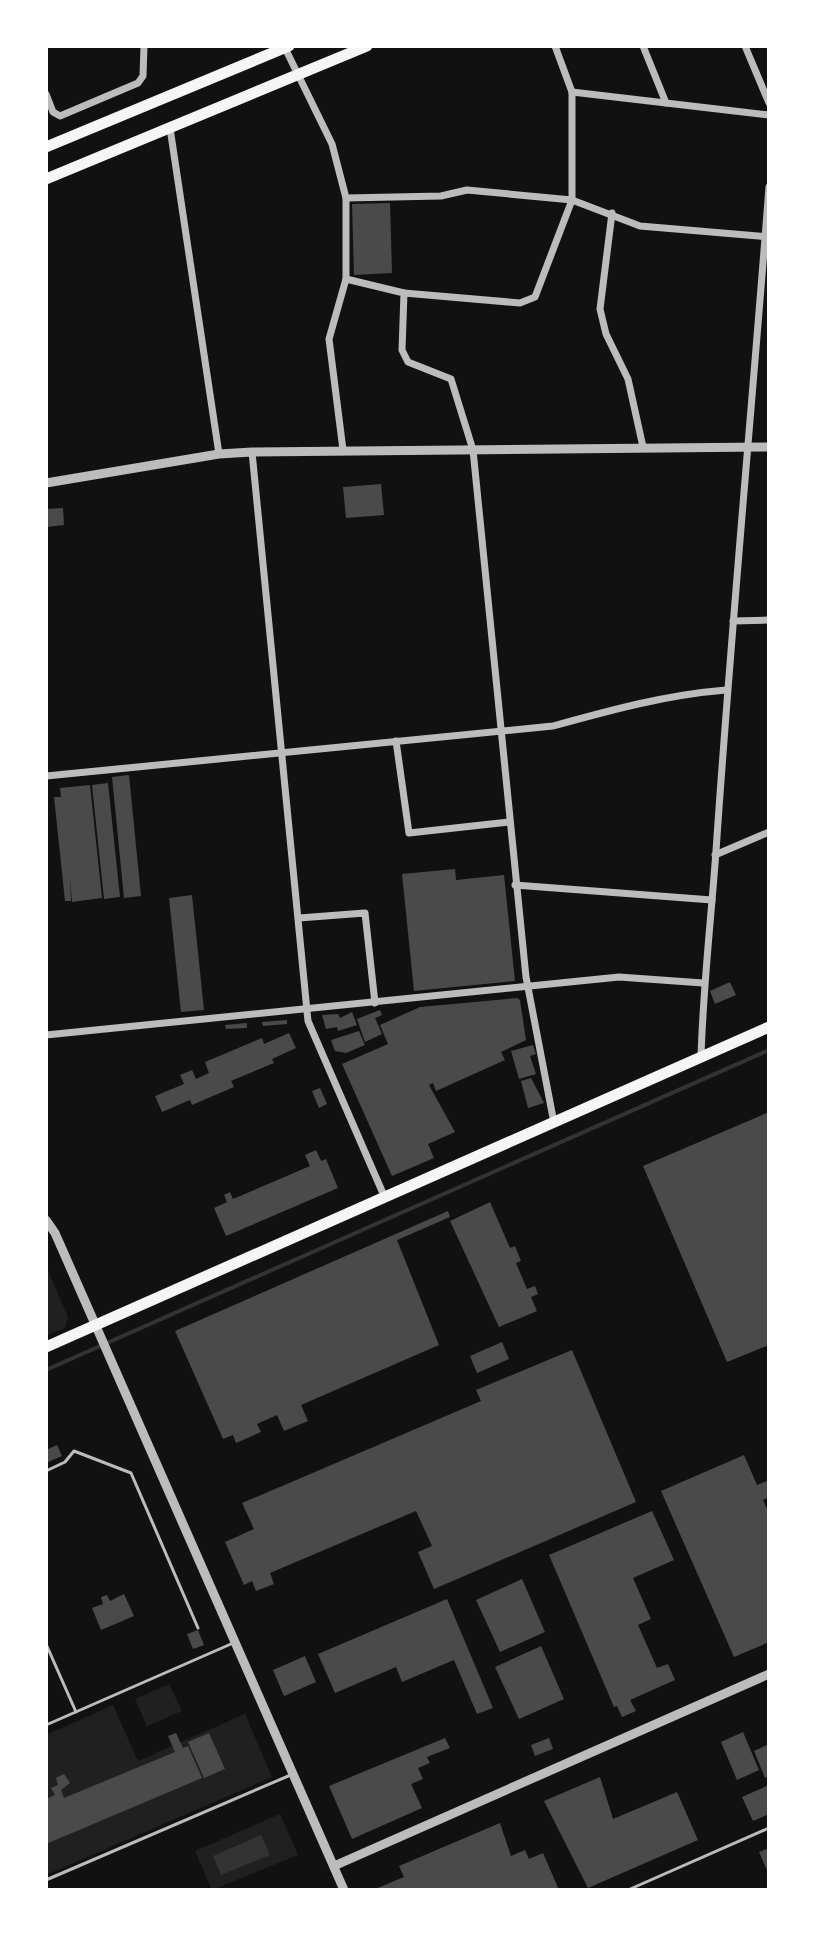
<svg xmlns="http://www.w3.org/2000/svg" width="815" height="1936" font-family="Signika,sans-serif">
<rect width="100%" height="100%" fill="#111"/>
<!-- green -->
<g fill="#202020">
<path d="M46 1266 68 1317 65 1328 46 1336Z"/>
<path d="M169 1684 182 1711 147 1726 135 1699Z"/>
<path d="M113 1705 138 1761 245 1714 272 1777 46 1875V1735Z"/>
<path d="M280 1814 298 1855 212 1890 195 1851Z"/>
</g>
<!-- water -->
<path fill="#333" d="M261 1835 270 1855 221 1875 213 1856Z"/>
<g fill="none" stroke-linecap="round" stroke-linejoin="round">
<!-- stream -->
<path stroke="#333" stroke-width="4" d="M46 1370 769 1050"/>
</g>
<!-- building -->
<g fill="#4a4a4a">
<path d="M390 203 392 273 354 275 352 204Z"/>
<path d="M381 484 384 515 346 518 343 487Z"/>
<path d="M63 508 64 525 46 527V509Z"/>
<path d="M129 775 141 896 124 898 112 777Z"/>
<path d="M108 783 120 897 104 899 92 785Z"/>
<path d="M90 785 102 898 72 902 70 878 71 901H65L54 797H61L60 788Z"/>
<path d="M455 869 456 880 504 875 515 981 414 991 402 874Z"/>
<path d="M192 895 204 1010 181 1012 169 898Z"/>
<path d="M730 982 736 995 715 1004 710 991Z"/>
<path d="M517 998 520 1000 526 1040 501 1052 505 1060 436 1091 433 1083 429 1085 455 1132 428 1144 434 1158 392 1176 342 1064 388 1044 380 1025 420 1007Z"/>
<path d="M380 1010 382 1015 375 1018 382 1034 365 1042 357 1019Z"/>
<path d="M352 1012 357 1025 338 1031 337 1027 326 1029 322 1015 338 1014 340 1018Z"/>
<path d="M287 1020V1024L263 1026 262 1022Z"/>
<path d="M247 1023V1028L226 1029 225 1025Z"/>
<path d="M359 1031 365 1045 346 1053 335 1051 331 1040Z"/>
<path d="M289 1033 296 1048 272 1059 274 1063 231 1081 234 1087 192 1105 190 1100 162 1112 155 1096 184 1084 180 1075 192 1070 196 1079 209 1073 205 1062 262 1038 264 1044Z"/>
<path d="M533 1045 536 1054 530 1056 536 1074 519 1079 511 1051Z"/>
<path d="M531 1078 544 1103 528 1108 521 1081Z"/>
<path d="M320 1088 327 1104 319 1108 312 1091Z"/>
<path d="M769 1112V1345L727 1362 643 1166Z"/>
<path d="M316 1150 321 1161 326 1159 338 1188 226 1236 214 1208 227 1202 224 1195 230 1192 233 1199 310 1166 305 1155Z"/>
<path d="M490 1202 510 1248 515 1246 521 1261 516 1263 527 1289 535 1286 538 1294 531 1297 537 1311 499 1327 450 1221Z"/>
<path d="M448 1211 450 1217 397 1240 439 1345 301 1405 308 1421 284 1431 277 1415 257 1424 261 1432 236 1443 233 1435 223 1439 175 1331Z"/>
<path d="M502 1342 509 1359 477 1373 470 1356Z"/>
<path d="M572 1350 636 1502 434 1589 418 1552 432 1546 416 1511 270 1573 274 1584 256 1591 252 1581 244 1585 225 1542 254 1529 242 1503 481 1401 476 1390Z"/>
<path d="M57 1445 62 1456 46 1463V1450Z"/>
<path d="M744 1455 757 1485 769 1480V1497L763 1500 769 1513V1642L734 1657 661 1491Z"/>
<path d="M652 1511 674 1560 633 1578 651 1619 638 1625 657 1668 668 1664 675 1680 630 1700 636 1711 622 1717 617 1706 614 1707 549 1555Z"/>
<path d="M522 1579 545 1632 500 1652 476 1600Z"/>
<path d="M124 1594 134 1616 101 1630 92 1608 103 1604 101 1597 107 1595 110 1601Z"/>
<path d="M447 1599 493 1708 477 1714 454 1660 402 1682 396 1667 335 1693 318 1654Z"/>
<path d="M198 1630 204 1645 193 1649 187 1634Z"/>
<path d="M541 1646 564 1699 519 1719 495 1667Z"/>
<path d="M305 1656 316 1682 284 1696 273 1670Z"/>
<path d="M743 1732 759 1770 737 1780 721 1742Z"/>
<path d="M176 1733 183 1748 188 1746 202 1778 46 1844V1799L55 1795 51 1788 58 1785 56 1778 64 1774 70 1783 61 1790 64 1798 175 1752 168 1736Z"/>
<path d="M209 1733 225 1769 204 1778 188 1742Z"/>
<path d="M445 1738 450 1748 427 1757 430 1763 418 1768 423 1779 411 1784 422 1808 352 1839 329 1786Z"/>
<path d="M549 1738 553 1749 535 1756 531 1745Z"/>
<path d="M769 1744V1776L765 1778 754 1751Z"/>
<path d="M600 1777 613 1819 677 1792 698 1840 588 1888 544 1801Z"/>
<path d="M769 1785V1814L753 1821 742 1797Z"/>
<path d="M500 1823 511 1856 525 1850 529 1859 543 1853 559 1890H373L404 1877 399 1866Z"/>
<path d="M769 1848V1875L759 1852Z"/>
</g>
<g fill="none" stroke-linecap="round" stroke-linejoin="round">
<!-- service -->
<g stroke="#bcbcbc" stroke-width="3">
<path d="M46 1471 65 1462 74 1451 131 1473 198 1628"/>
<path d="M46 1490V1492"/>
<path d="M46 1644 76 1712"/>
<path d="M46 1725 231 1644"/>
<path d="M46 1880 293 1774"/>
<path d="M628 1890 769 1828"/>
</g>
<!-- minor -->
<g stroke="#bcbcbc" stroke-width="7">
<path d="M284 46 332 144 346 198V279L329 339 343 450"/>
<path d="M643 46 666 103"/>
<path d="M745 46 769 103"/>
<path d="M572 92 769 115"/>
<path d="M46 94 53 112 60 116 138 83 143 76 144 46"/>
<path d="M170 128 219 454"/>
<path d="M346 198 441 196 467 190 572 200 640 226 769 237"/>
<path d="M612 213 600 309 606 334 628 379 643 447"/>
<path d="M346 279 404 293 402 350 408 362 451 379 473 450 526 977 554 1123"/>
<path d="M404 293 520 303 535 297 572 200V92L555 46"/>
<path d="M252 452 308 1021 385 1198"/>
<path d="M733 621 769 620"/>
<path d="M396 741 409 833 509 822"/>
<path d="M46 776 553 726C611 710 665 695 726 690"/>
<path d="M715 855 769 832"/>
<path d="M515 885 712 900"/>
<path d="M299 918 365 913 375 1003"/>
<path d="M46 1035 619 977 703 983"/>
<path d="M701 1057C703 988 711 920 716 851 731 630 752 408 769 187"/>
</g>
<!-- tertiary -->
<g stroke="#bcbcbc" stroke-width="9">
<path d="M46 483 219 454 252 452 769 447"/>
<path d="M46 1220 55 1233 344 1890"/>
<path d="M334 1866 769 1674"/>
</g>
<!-- primary -->
<g stroke="#f5f5f5" stroke-width="11">
<path d="M46 147 289 46"/>
<path d="M46 179 367 46"/>
<path d="M46 1347 769 1027"/>
</g>
</g>
<!-- border -->
<rect width="815" height="1936" fill="none" stroke="#ffffff" stroke-width="96"/>
</svg>
